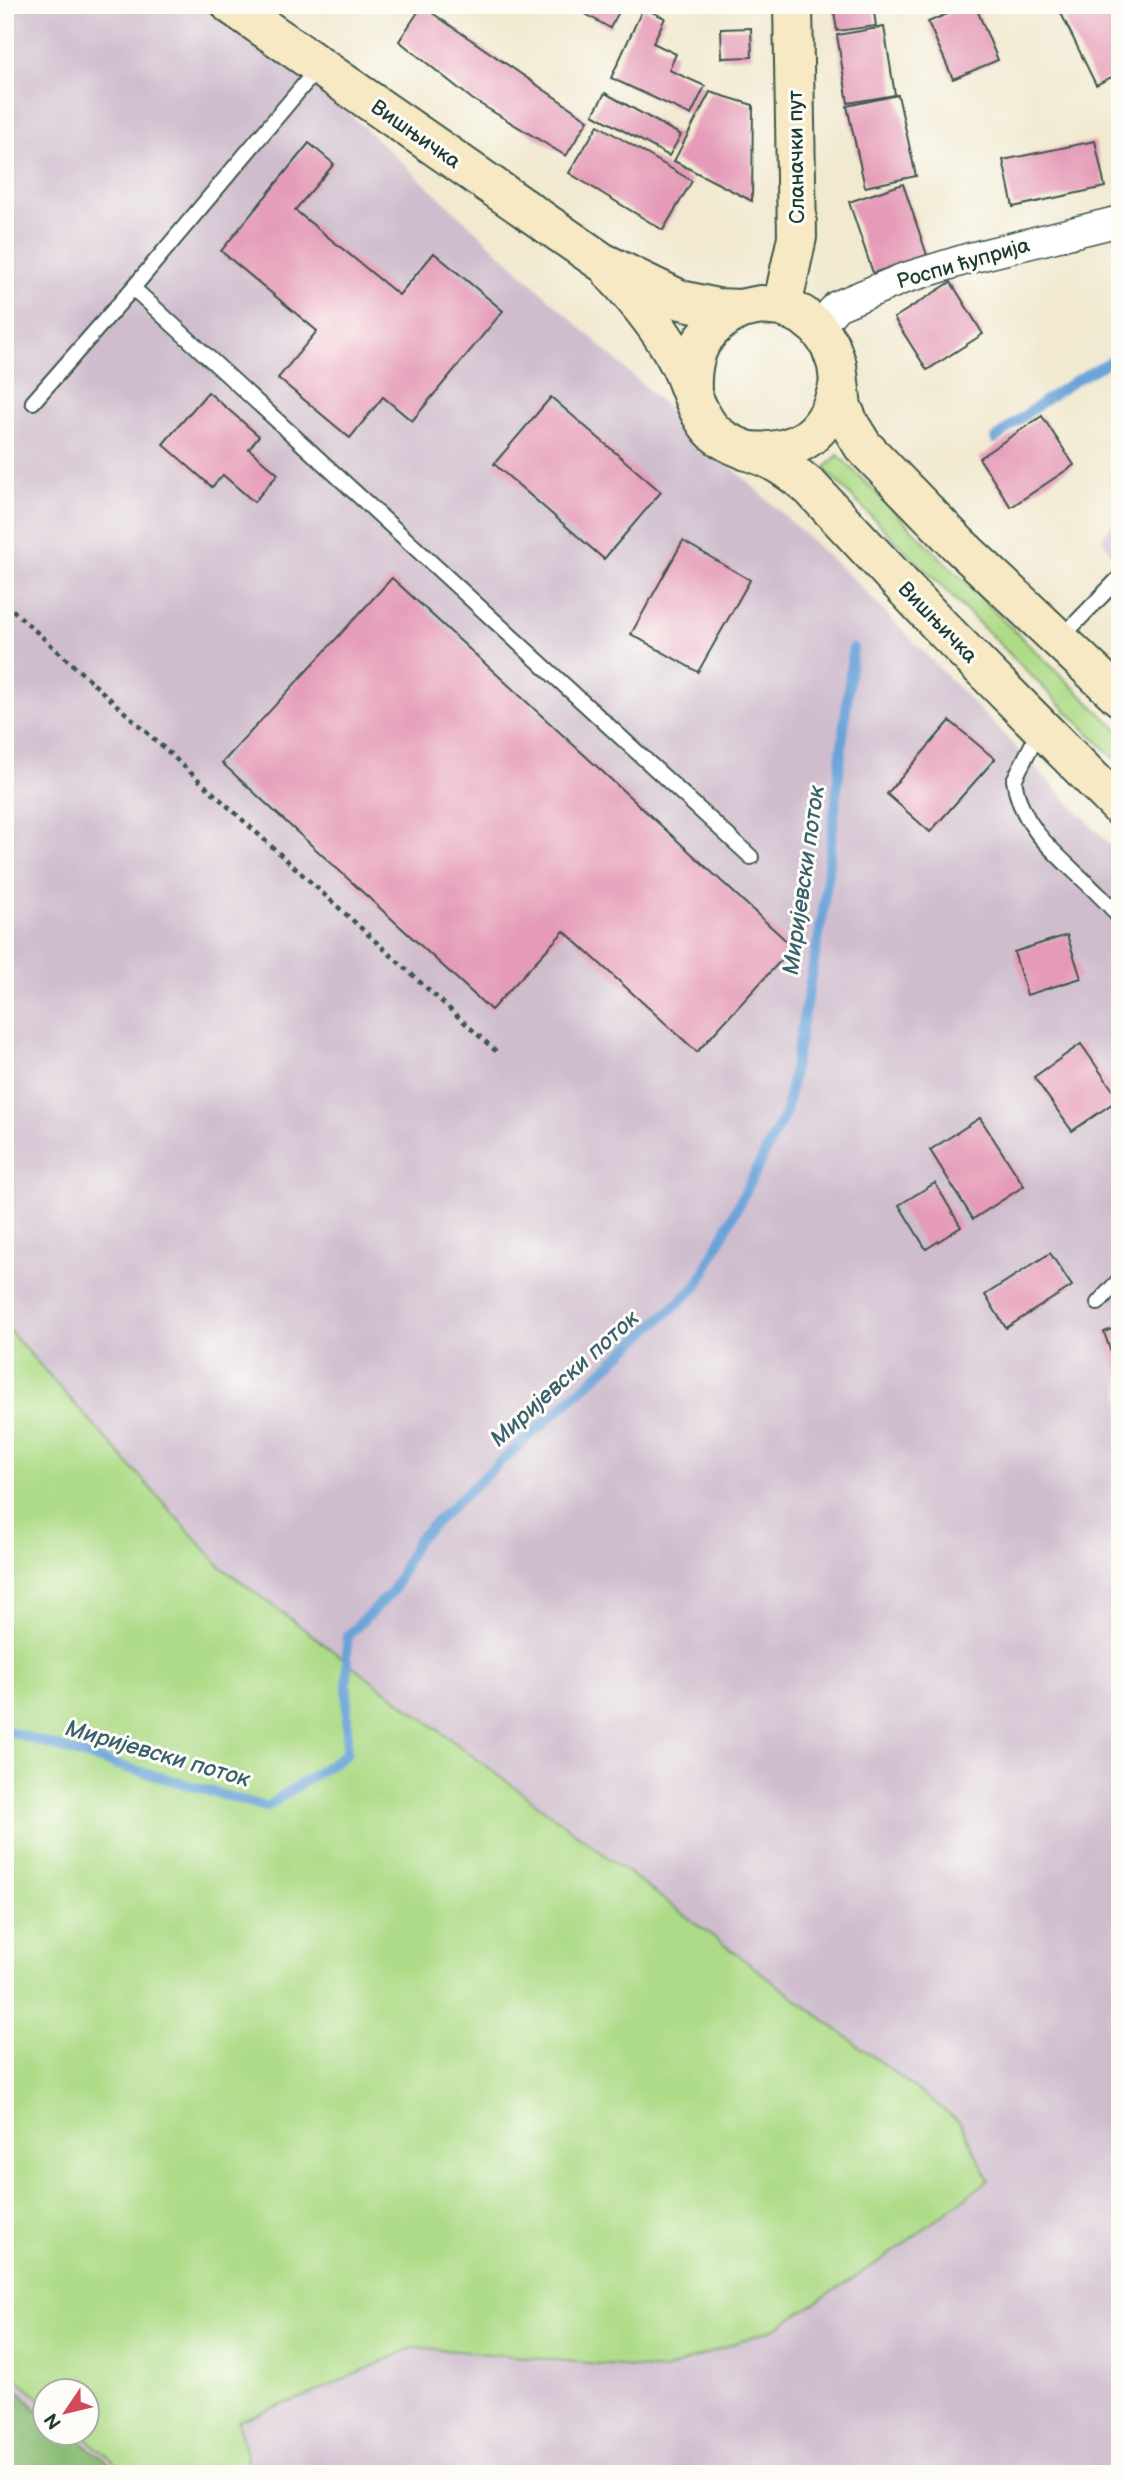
<svg xmlns="http://www.w3.org/2000/svg" width="1125" height="2479" font-family="'Balsamiq Sans',sans-serif">
<rect width="100%" height="100%" fill="#fdfcf7"/>
<filter id="ink" filterUnits="userSpaceOnUse"><feTurbulence type="fractalNoise" baseFrequency=".0143" numOctaves="2"/><feDisplacementMap in="SourceGraphic" scale="14" xChannelSelector="R" yChannelSelector="G"/><feConvolveMatrix kernelMatrix="1 2 1 2 8 2 1 2 1" color-interpolation-filters="sRGB"/></filter>
<filter id="wash" filterUnits="userSpaceOnUse"><feTurbulence type="fractalNoise" baseFrequency=".00686" numOctaves="4" result="noise"/><feDisplacementMap in="SourceGraphic" scale="28" xChannelSelector="R" yChannelSelector="G"/><feGaussianBlur stdDeviation="1.57" result="paint"/><feColorMatrix in="noise" values="0 0 0 0 0 0 0 0 0 0 0 0 0 0 0 0 0 1.4 0 .05"/><feComposite in="paint" operator="in"/></filter>
<g filter="url(#wash)">
<rect width="100%" height="100%" fill="#f1e9d0"/>
<!-- industrial -->
<g fill="#cfbdce">
<path d="M5 5H209L332 98 855 581 1120 855V2474H130L72 2434H88V2392H46L45 2416 35 2409 5 2376Z"/>
<path d="M1120 511V568L1102 539Z"/>
</g>
<!-- green -->
<g fill="#aedb87" stroke="#668c5e" stroke-width="2">
<path d="M838 455 1001 618 1120 732V764L827 472 826 467Z"/>
<path d="M5 1326 220 1566 960 2122 989 2180 886 2257 778 2327 664 2370 414 2347 310 2395 238 2421 250 2474H129L81 2434H88V2392H46L45 2403 5 2368Z"/>
</g>
<!-- forest -->
<path fill="#8abb74" stroke="#547c54" stroke-width="2" d="M5 2376 35 2408 45 2416 46 2434H70L125 2474H5Z"/>
<g fill="none" stroke-linecap="round" stroke-linejoin="round">
<!-- stream -->
<g stroke="#68a2d8" stroke-width="10">
<path d="M995 439C1033 407 1074 378 1120 357"/>
<path d="M5 1730 89 1757 266 1807 347 1753V1636L392 1592 417 1540 477 1483 697 1286 786 1112 823 913 853 648"/>
</g>
</g>
<g id="blocks">
<!-- building -->
<g fill="#e59bb8">
<path d="M570 5H623L610 28Z"/>
<path d="M833 5H873L876 26 837 31Z"/>
<path d="M969 5H975L998 60 953 79 928 22Z"/>
<path d="M1057 5H1120V73L1096 85Z"/>
<path d="M422 6 588 120 566 156 472 99 399 41Z"/>
<path d="M643 8 665 18 653 43 676 54 669 70 705 86 691 115 611 78Z"/>
<path d="M884 27 895 95 848 103 837 35Z"/>
<path d="M751 28 752 57 722 58 721 29Z"/>
<path d="M710 92 753 105 752 201 674 161Z"/>
<path d="M605 93 681 135 669 156 593 114Z"/>
<path d="M898 95 916 176 865 187 847 106Z"/>
<path d="M598 125 692 181 663 230 569 173Z"/>
<path d="M1095 141 1105 187 1013 207 1003 160Z"/>
<path d="M309 143 334 164 295 210 399 295 434 253 503 311 412 421 383 397 350 438 278 378 317 331 221 251Z"/>
<path d="M903 184 927 255 873 273 849 202Z"/>
<path d="M1120 239V271H1118L1115 240Z"/>
<path d="M951 282 983 334 927 370 894 318Z"/>
<path d="M208 392 259 436 249 449 278 474 254 502 223 475 212 487 163 444Z"/>
<path d="M551 397 661 492 604 559 494 464Z"/>
<path d="M1042 416 1074 465 1011 507 979 458Z"/>
<path d="M683 541 750 580 698 672 631 634Z"/>
<path d="M392 578 793 947 697 1052 564 931 491 1010 222 763Z"/>
<path d="M950 721 995 759 930 832 887 794Z"/>
<path d="M1067 935 1081 978 1027 995 1014 952Z"/>
<path d="M1081 1044 1119 1099 1072 1131 1034 1077Z"/>
<path d="M980 1118 1024 1186 973 1219 930 1150Z"/>
<path d="M935 1183 961 1227 926 1249 899 1205Z"/>
<path d="M1050 1253 1072 1286 1006 1328 985 1295Z"/>
<path d="M1120 1326V1376H1119L1104 1332Z"/>
</g>
</g>
</g>
<g filter="url(#ink)">
<use href="#blocks" fill-opacity="0" stroke="#3e574b" stroke-width="2"/>
<g fill="none" stroke-linecap="round" stroke-linejoin="round">
<!-- lane casing -->
<g stroke="#3e574b" stroke-width="18">
<g id="lane">
<path d="M133 288 751 857"/>
<path d="M33 402 133 288 318 68"/>
<path d="M1060 639 1120 577"/>
<path d="M1040 729 1014 780C1021 832 1065 860 1099 895 1107 903 1115 910 1120 920"/>
<path d="M1098 1303 1120 1279"/>
</g>
</g>
<!-- street casing -->
<g stroke="#3e574b" stroke-width="33">
<path id="street" d="M818 328 837 306 902 279 970 258 1120 221"/>
</g>
<!-- secondary casing -->
<g stroke="#3e574b" stroke-width="42">
<g id="secondary">
<path d="M231 5 602 262 681 300 717 308 740 309 761 305 782 307 802 315 818 328 830 345 837 365 842 407 850 425 863 446 959 545 1120 697"/>
<path d="M612 273C638 301 662 330 680 365 690 385 695 410 710 428 725 446 750 450 771 460 786 468 798 477 811 488L943 629 1120 807"/>
<path d="M782 307 797 237 793 5"/>
<path d="M692 393C690 351 703 328 740 309"/>
<path d="M747 451C797 455 827 435 838 386"/>
</g>
</g>
<!-- path -->
<path stroke="#3e574b" stroke-width="4.5" stroke-dasharray="5 5" stroke-linecap="butt" d="M5 603 499 1054"/>
<!-- lane -->
<use href="#lane" stroke="#fff" stroke-width="14"/>
<!-- street -->
<use href="#street" stroke="#fff" stroke-width="30"/>
<!-- secondary -->
<use href="#secondary" stroke="#f6e9c3" stroke-width="38"/>
</g>
</g>
<g text-anchor="middle" stroke-width="6" stroke-linejoin="round" paint-order="stroke">
<!-- street labels -->
<g font-size="21" fill="#1f3d34" stroke="#fdfcf7">
<text transform="translate(416 134) rotate(35)" y="7">Вишњичка</text>
<text transform="translate(796 157) rotate(-91)" y="7">Сланачки пут</text>
<text transform="translate(963 263) rotate(-16)" y="7">Роспи ћуприја</text>
<text transform="translate(938 622) rotate(46)" y="7">Вишњичка</text>
</g>
<!-- water labels -->
<g font-size="23" font-style="italic" fill="#39606d" stroke="#fdfcf7">
<text transform="translate(803 880) rotate(-82)" y="8">Миријевски поток</text>
<text transform="translate(564 1378) rotate(-42)" y="8">Миријевски поток</text>
<text transform="translate(158 1753) rotate(16)" y="8">Миријевски поток</text>
</g>
</g>
<!-- margin -->
<rect width="1125" height="2479" fill="none" stroke="#fdfcf7" stroke-width="28"/>
<!-- north arrow -->
<g transform="translate(66 2412) rotate(235)"><circle r="33" fill="#fdfcf7" stroke="#a4b0a9" stroke-width="2"/>
<path d="M0-5L12 26L0 18L-12 26Z" fill="#d1495b"/>
<text y="-10" font-size="19" font-weight="bold" text-anchor="middle" fill="#1f3d34">N</text>
</g>
</svg>
